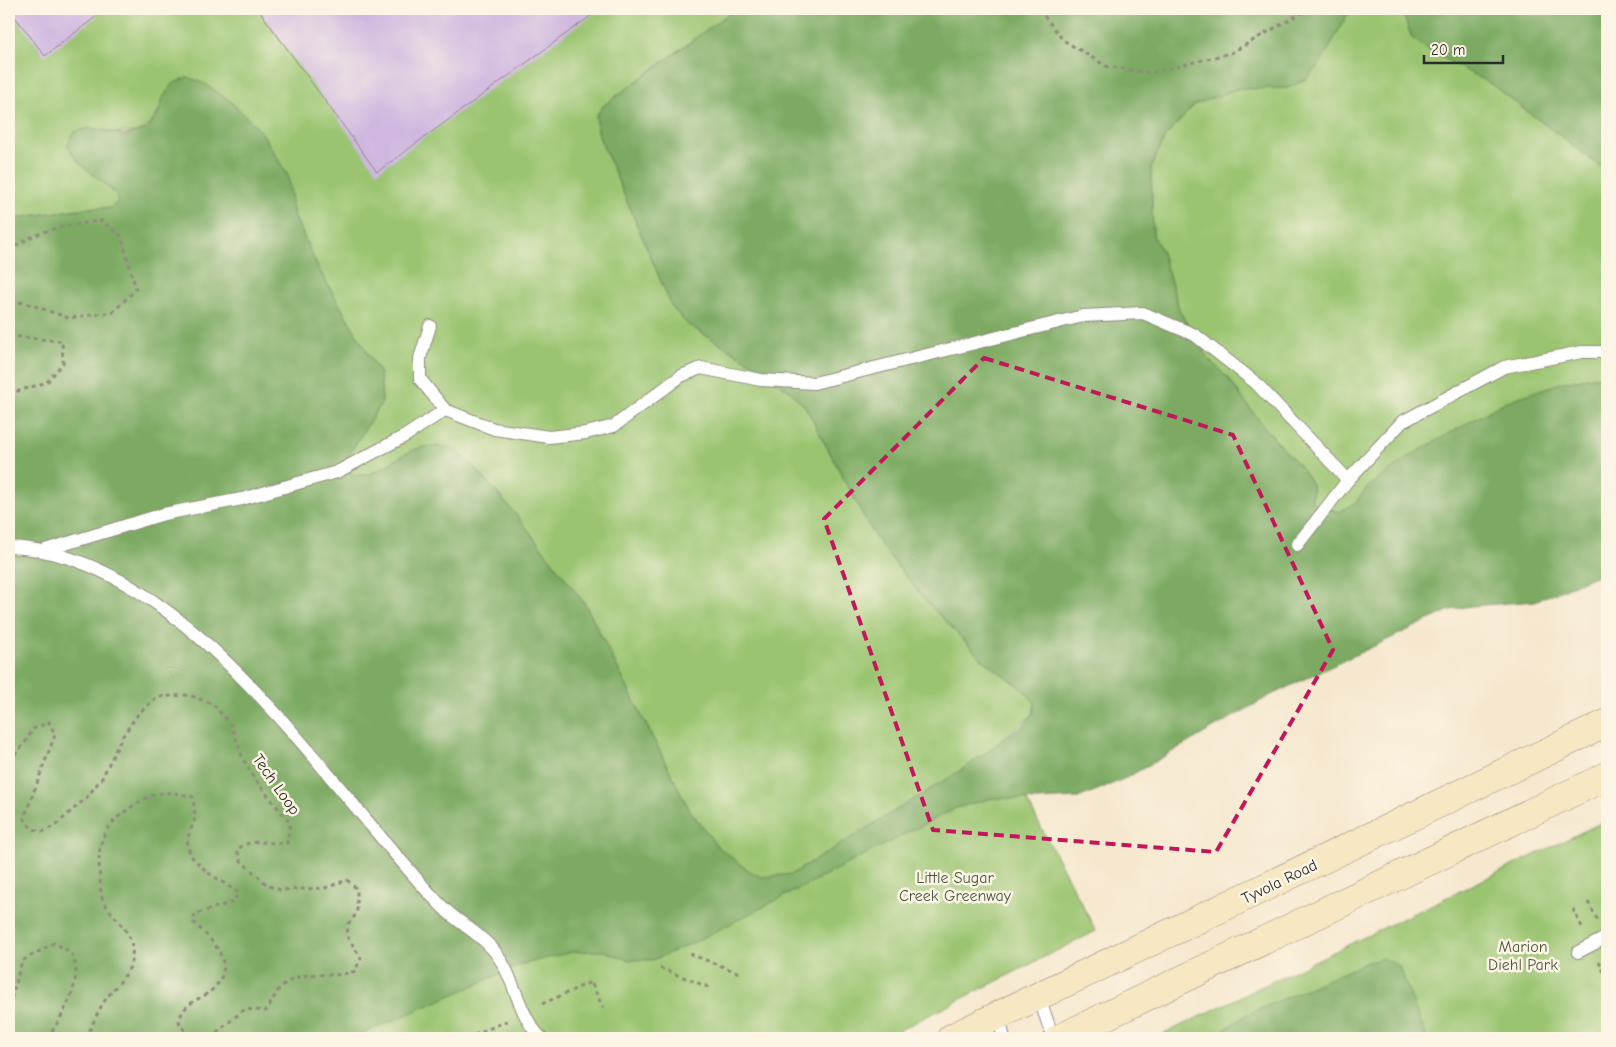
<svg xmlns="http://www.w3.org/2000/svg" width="1616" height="1047" font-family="'Comic Neue',sans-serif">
<rect width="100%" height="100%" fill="#fcf5e5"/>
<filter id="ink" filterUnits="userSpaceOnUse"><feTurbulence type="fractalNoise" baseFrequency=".02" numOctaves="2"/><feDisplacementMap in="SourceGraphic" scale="10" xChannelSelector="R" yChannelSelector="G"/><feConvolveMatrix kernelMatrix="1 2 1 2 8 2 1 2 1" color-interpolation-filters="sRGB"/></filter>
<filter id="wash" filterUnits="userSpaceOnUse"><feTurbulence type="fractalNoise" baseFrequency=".0096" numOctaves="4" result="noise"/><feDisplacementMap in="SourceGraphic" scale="20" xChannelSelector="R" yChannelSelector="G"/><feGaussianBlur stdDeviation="1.12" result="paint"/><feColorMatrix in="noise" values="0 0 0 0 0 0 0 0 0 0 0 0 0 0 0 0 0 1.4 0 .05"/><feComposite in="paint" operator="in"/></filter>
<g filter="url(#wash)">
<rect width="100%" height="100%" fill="#f6e8cf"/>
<!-- green -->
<g fill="#9ac470" stroke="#62784e">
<path d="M9 9H735L603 106 596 116 599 136 672 307 687 324 757 366 791 392 806 408 876 539 925 600 983 660 1024 690 1035 703 1033 714 997 744 1096 931 884 1038H297L711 838 689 809 585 604 518 517 472 464 395 459C382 469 369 477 352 475L346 459 382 402 380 374 318 268 294 215 288 176 261 131 163 98C151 141 128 135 90 128L106 186 115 193 118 201 111 208H87L9 219Z"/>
<path d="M1358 9H1396L1404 17 1412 38 1430 51 1488 82 1607 171V375L1563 382 1368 487 1355 503 1339 512 1318 506 1312 502V484L1303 470 1265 428 1226 376 1207 357 1180 312 1161 250 1153 236 1151 168 1165 137 1194 105 1214 96 1237 89 1288 88 1337 30 1347 15Z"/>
<path d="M1607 820V1038H1155Z"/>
</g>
<!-- forest -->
<g fill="#7baa62" stroke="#536a46">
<path d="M735 9H1358L1347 15 1321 63 1306 79 1288 88 1237 89 1194 105 1165 137 1151 168 1153 236 1161 250 1180 312 1207 357 1226 376 1265 428 1303 470 1312 484V502L1318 506 1339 512 1355 503 1368 487 1411 455 1505 402 1563 382 1607 375V571L1535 601 1471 606 1450 610 1271 695 1126 778 1078 798 1037 800 993 798 956 808 695 942 653 960H628L604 951 572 952 523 964 353 1038H9V219L87 208H111L118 201 115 193 79 163 67 145 74 132 90 128 126 135 147 129 158 114 163 98 172 84 188 77 205 84 229 100 261 131 288 176 294 215 318 268 380 374 382 402 346 459 352 475C380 479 397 452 424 447 433 445 443 447 452 447L472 464 518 517 585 604 689 809 717 846 748 870 761 877 792 874 966 767 1023 725 1033 714 1035 703 1024 690 983 660 925 600 876 539 806 408 791 392 757 366 687 324 672 307 599 136 596 116 603 106Z"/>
<path d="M1396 9H1607V171L1488 82 1430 51 1412 38 1404 17Z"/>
<path d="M1383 958 1399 966 1427 1038H1212L1244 1016 1365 963Z"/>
</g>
<g id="blocks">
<!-- building -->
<g fill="#cfb7e0">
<path d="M9 9H93L98 15 45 56Z"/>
<path d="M258 9H600L377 172Z"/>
</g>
</g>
</g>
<g filter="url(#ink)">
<use href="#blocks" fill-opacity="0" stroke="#908a7d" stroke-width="1"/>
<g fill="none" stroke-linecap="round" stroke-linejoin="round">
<!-- service casing -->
<g stroke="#908a7d" stroke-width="14">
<g id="service">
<path d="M430 326 420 358V379L445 410"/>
<path d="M1297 545 1348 480 1402 422 1504 367 1582 352H1607"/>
<path d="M9 547C171 553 305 752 403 863 417 879 432 898 449 913 464 926 483 936 495 952 515 977 518 1015 541 1038"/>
<path d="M45 550 164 514 242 499 337 472 405 436 445 410 494 429 549 437 586 433 614 426 681 376 701 368 761 380 814 383 1083 316 1143 313 1195 335 1256 383 1348 480"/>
<path d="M1578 952 1607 937"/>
<path d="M1039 997 1053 1038"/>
<path d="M998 1015 1004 1038"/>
</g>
</g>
<!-- secondary casing -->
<g stroke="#908a7d" stroke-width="29">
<g id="secondary">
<path d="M951 1038 1607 723"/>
<path d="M1060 1038 1607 776"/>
</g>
</g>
<!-- path -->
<g stroke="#908a7d" stroke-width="3" stroke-dasharray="4 4" stroke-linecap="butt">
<path d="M1041 9V12L1063 40 1106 66 1150 73 1231 53 1308 9"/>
<path d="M1560 9 1600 13 1607 9"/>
<path d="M9 251C37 229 68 225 102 221L121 236 136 289 113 312 69 318 23 302 9 305"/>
<path d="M9 336 62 341 63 363 47 382 9 394"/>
<path d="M9 761 25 743 33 729 49 722 55 735 24 818 31 828 42 832 56 825 86 798 102 778 122 737 138 714 157 697 189 695 213 704 231 725 243 759 254 778 290 823 287 843C269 845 252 836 237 850L241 861 259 877 267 885 280 890 325 888 347 880 357 889V913L348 924 347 936 361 958 355 971C329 981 305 965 280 988 276 992 271 1004 266 1011L245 1009 212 1036 202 1038"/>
<path d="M1588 902 1598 921"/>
<path d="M1573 909 1583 929"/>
<path d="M690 954 742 974"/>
<path d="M1599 961 1607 978"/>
<path d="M660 968 711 988"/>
<path d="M542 1004 591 982 603 1008"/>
<path d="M9 1006 22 961 54 943C61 947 69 949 73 957 84 983 61 1017 48 1038"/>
<path d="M86 1038C93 1024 99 1007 109 995 119 982 130 974 132 957 135 932 115 921 104 902 100 896 101 887 100 880 97 846 100 828 130 808 153 792 165 789 193 797L195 818 187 840 190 855 207 872 239 893 233 902 195 914 193 922C211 939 239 964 213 989 200 1001 183 1001 179 1022L189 1037 195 1038"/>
<path d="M467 1038 507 1021"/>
</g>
<!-- service -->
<use href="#service" stroke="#fff" stroke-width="12"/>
<!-- secondary -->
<use href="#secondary" stroke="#f7e8c3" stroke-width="28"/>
</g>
</g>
<!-- marked area -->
<path fill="none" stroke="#c2185b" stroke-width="4" stroke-dasharray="10 6" stroke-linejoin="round" d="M984 358 1233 435 1333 650 1216 852 933 830 824 519Z"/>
<g text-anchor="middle" stroke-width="5" stroke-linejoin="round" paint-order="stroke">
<!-- street labels -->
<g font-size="16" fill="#2b2b2b" stroke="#fcf5e5">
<text transform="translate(277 784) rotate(55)" y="6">Tech Loop</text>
<text transform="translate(1279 881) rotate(-26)" y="6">Tyvola Road</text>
</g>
<!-- park labels -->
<g font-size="16" fill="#4c5940" stroke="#fcf5e5">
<text x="955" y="883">Little Sugar<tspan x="955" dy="18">Creek Greenway</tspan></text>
<text x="1523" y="952">Marion<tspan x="1523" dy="18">Diehl Park</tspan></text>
</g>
</g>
<!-- margin -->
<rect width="1616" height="1047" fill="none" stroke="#fcf5e5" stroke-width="30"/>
<!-- scale -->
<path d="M1424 55v8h79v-8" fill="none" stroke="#2b2b2b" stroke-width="2.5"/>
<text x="1431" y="55" font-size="15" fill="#2b2b2b" stroke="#fcf5e5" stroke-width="4" paint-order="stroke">20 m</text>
</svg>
